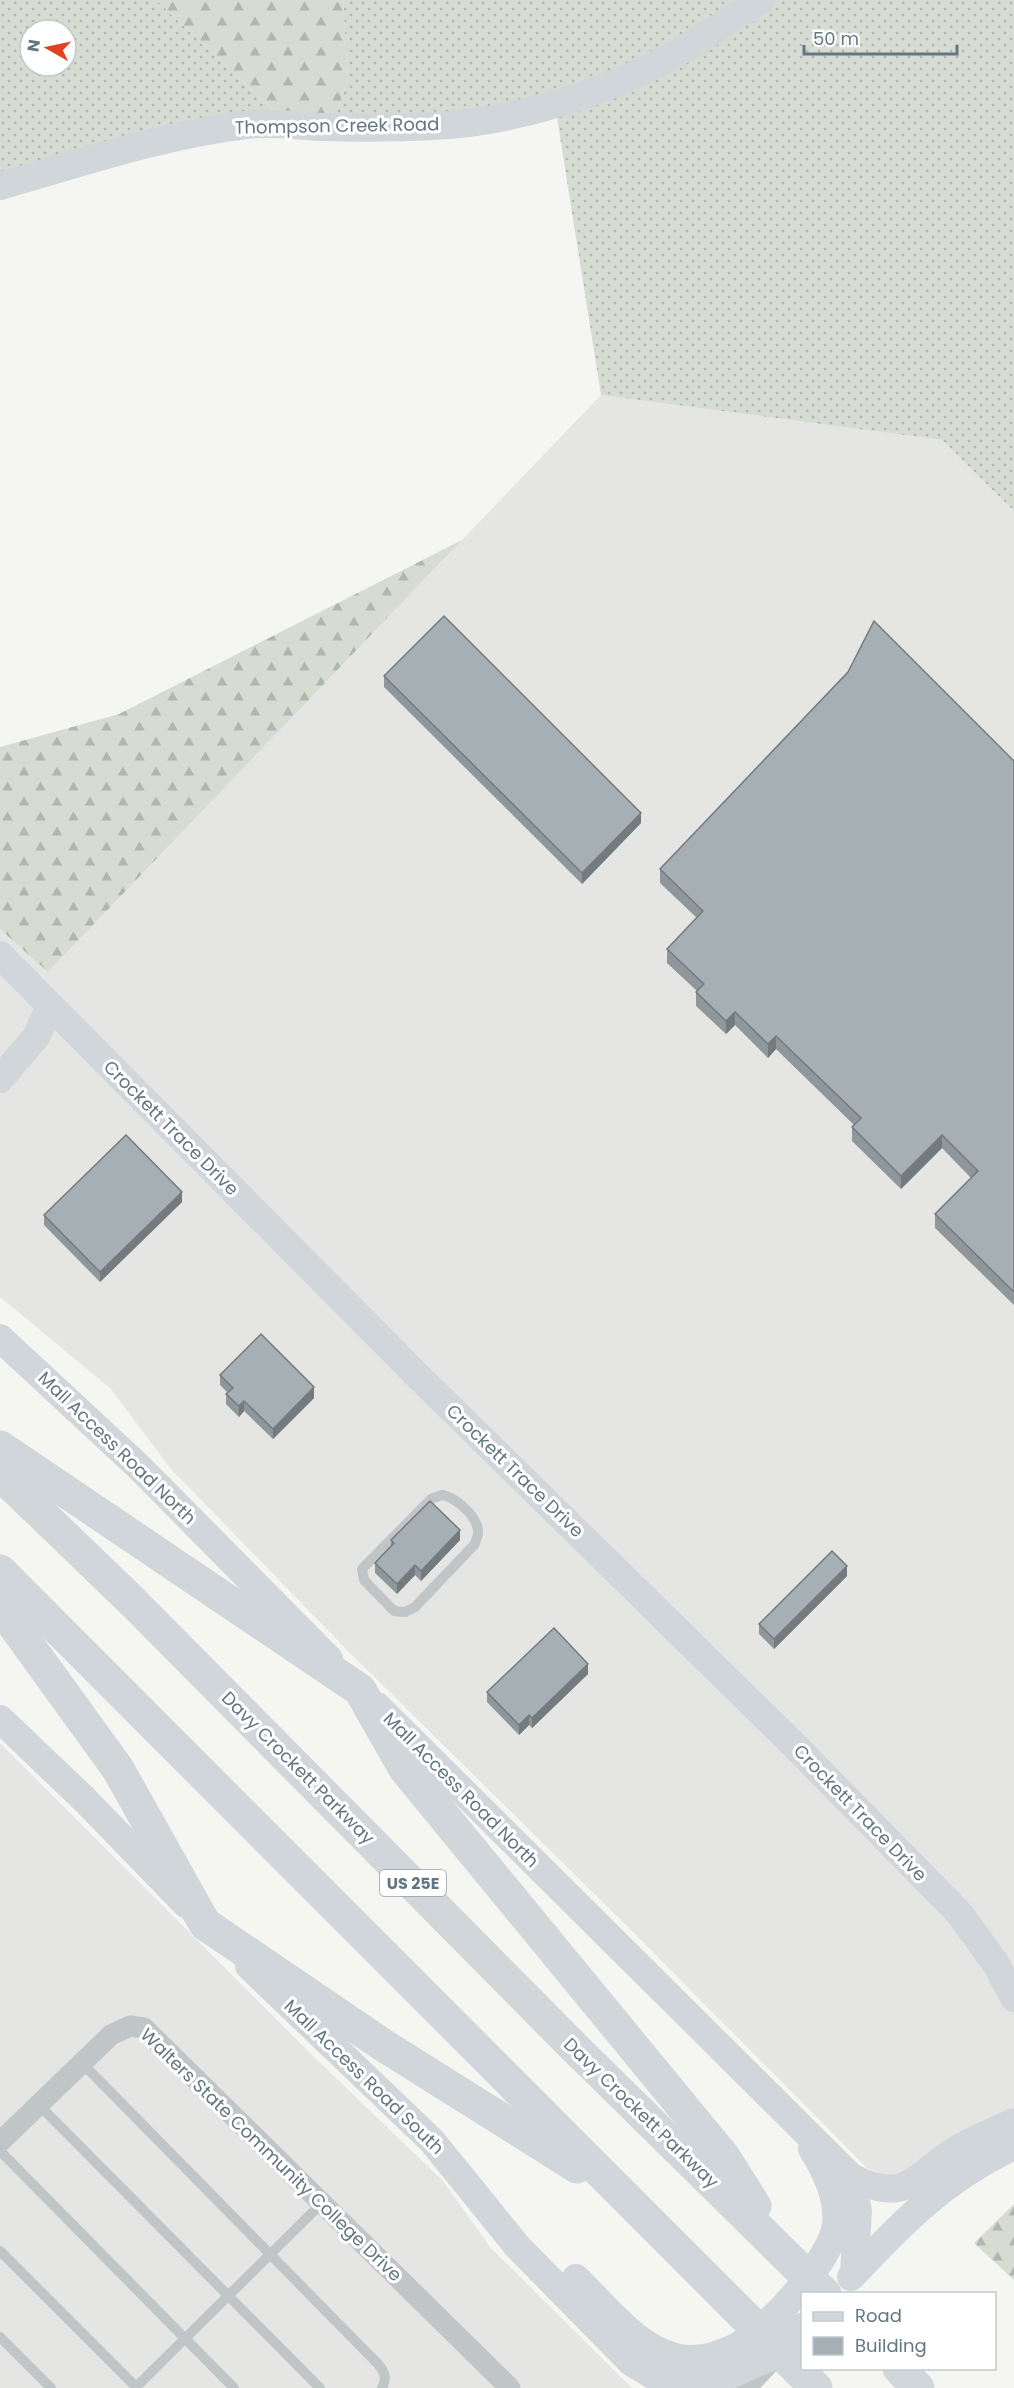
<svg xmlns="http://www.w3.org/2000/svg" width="1014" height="2388" font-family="Poppins,sans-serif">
<defs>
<pattern id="grass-dots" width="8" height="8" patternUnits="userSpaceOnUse" patternTransform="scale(1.5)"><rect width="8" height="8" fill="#d6dcd2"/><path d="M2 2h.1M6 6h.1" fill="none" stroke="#b1b7b0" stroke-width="1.8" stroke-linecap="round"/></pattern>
<pattern id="forest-firs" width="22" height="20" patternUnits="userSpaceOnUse" patternTransform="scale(1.5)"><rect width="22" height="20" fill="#d6dcd2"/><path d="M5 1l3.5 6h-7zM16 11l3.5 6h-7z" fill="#b1b7b0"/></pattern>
</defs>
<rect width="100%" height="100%" fill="#f5f5f1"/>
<!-- built -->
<g fill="#e5e6e4">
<path d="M601 395 942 440 1014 511V2146L898 2180 867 2168 630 1929 349 1652 171 1469 110 1388 0 1297V929L48 972Z"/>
<path d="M0 1743 309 2052 443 2181 490 2247 632 2388H0Z"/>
</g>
<!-- grass -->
<g fill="url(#grass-dots)" fill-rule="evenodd">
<path d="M0 0H156L289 125 0 186ZM30 30H66V66H30Z"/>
<path d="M343 0H1014V511L942 440 601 395 555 105 331 127 348 81Z"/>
</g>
<!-- forest -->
<g fill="url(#forest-firs)">
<path d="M156 0H343L348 81 331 127 289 125Z"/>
<path d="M462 540 48 972 0 929V747L119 714Z"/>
<path d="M1014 2204V2280L974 2243Z"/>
</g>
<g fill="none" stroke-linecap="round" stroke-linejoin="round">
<!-- lane -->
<g stroke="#c0c5c7" stroke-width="10">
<path d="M442 1495C455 1497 473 1513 477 1526 480 1532 477 1539 474 1545L415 1607 405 1612 394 1611 364 1580 362 1569 431 1499Z"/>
<path d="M82 2063 378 2364C385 2372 387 2378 382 2388"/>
<path d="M39 2105 320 2388"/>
<path d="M0 2151 234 2388"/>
<path d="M0 2251 137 2388"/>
<path d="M0 2337 51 2388"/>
<path d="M135 2388 322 2203"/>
</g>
<!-- street -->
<g stroke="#c0c5c7" stroke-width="21">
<path d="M0 2142 111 2035 130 2026 144 2028 510 2388"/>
<path d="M746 2388 772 2360"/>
</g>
<!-- secondary -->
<g stroke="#d1d6da" stroke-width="28">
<path d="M0 186C81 163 162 135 246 125 271 122 298 126 323 127 359 128 395 128 432 126 509 123 602 95 669 57 701 40 731 19 761 0"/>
<path d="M0 955 419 1377 796 1747 960 1914 996 1964 1014 1998"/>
<path d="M0 1079 36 1037 50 1006"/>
<path d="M0 1338 139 1467 329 1659"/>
<path d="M377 1706 851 2177 858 2211 854 2273"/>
<path d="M0 1719 84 1799 186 1904"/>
<path d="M249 1966 432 2141 517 2246 631 2362 664 2382 696 2384 720 2379 776 2355 802 2327"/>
<path d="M851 2177C908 2205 912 2177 956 2150 974 2139 995 2131 1014 2122"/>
<path d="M851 2277C904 2221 943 2180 1014 2146"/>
<path d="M576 2278C607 2308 642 2356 688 2359 707 2360 729 2352 744 2342 773 2324 831 2259 836 2225 839 2198 826 2171 812 2149"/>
</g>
<!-- highway -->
<g stroke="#d1d6da" stroke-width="33">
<path d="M0 1447 360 1690 405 1769 724 2157 755 2206"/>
<path d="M0 1474 133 1602 574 2047 825 2294"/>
<path d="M0 1571 816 2388"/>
<path d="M0 1606 118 1769 205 1924 383 2045 577 2167"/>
<path d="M899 2368 918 2388"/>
</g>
</g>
<!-- wall -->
<g fill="#8f979b">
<path d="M384 676 641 823 582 884 384 687Z"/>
<path d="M1014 761V1305L935 1228V1214L971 1178 942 1148 901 1189 852 1141V1127L854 1125 776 1049 768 1058 735 1025 726 1034 696 1006V992L697 991 667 963V949L697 918 660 883V869Z"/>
<path d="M182 1202 100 1282 44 1225V1215Z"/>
<path d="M220 1375 314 1398 273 1439 244 1411 239 1417 226 1404V1394L228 1393 220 1385Z"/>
<path d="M391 1540H460L421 1581 415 1575 397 1594 375 1573V1563L391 1546Z"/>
<path d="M847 1576 774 1649 759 1634V1624Z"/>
<path d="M588 1674 532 1728 529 1725 519 1735 487 1702V1692Z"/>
</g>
<!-- shaded-wall -->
<g fill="#747b7e">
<path d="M641 813V823L582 884V873Z"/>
<path d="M735 1012V1025L726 1034V1021Z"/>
<path d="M776 1036V1049L768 1058V1044Z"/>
<path d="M942 1135V1148L901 1189V1176Z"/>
<path d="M182 1192V1202L100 1282V1272Z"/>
<path d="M314 1387V1398L273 1439V1429Z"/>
<path d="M244 1401V1411L239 1417V1406Z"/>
<path d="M460 1530V1540L421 1581V1571Z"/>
<path d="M415 1565V1575L397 1594V1584Z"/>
<path d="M847 1566V1576L774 1649V1639Z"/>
<path d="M588 1664V1674L532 1728V1718Z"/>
<path d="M529 1715V1725L519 1735V1725Z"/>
</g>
<!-- building -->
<g fill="#a6b0b4" stroke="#747b7e" stroke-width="1.5">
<path d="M444 616 641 813 582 873 384 676Z"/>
<path d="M874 621 1014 761V1292L935 1214 978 1171 942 1135 901 1176 852 1127 861 1118 776 1036 768 1044 735 1012 726 1021 696 992 704 984 667 949 703 911 660 869 848 672Z"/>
<path d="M126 1135 182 1192 100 1272 44 1215Z"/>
<path d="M261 1334 314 1387 273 1429 244 1401 239 1406 226 1394 233 1388 220 1375Z"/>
<path d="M430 1501 460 1530 421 1571 415 1565 397 1584 375 1563 394 1543 391 1540Z"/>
<path d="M832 1551 847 1566 774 1639 759 1624Z"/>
<path d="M554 1628 588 1664 532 1718 529 1715 519 1725 487 1692Z"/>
</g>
<g text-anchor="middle" stroke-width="6" stroke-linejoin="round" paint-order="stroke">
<!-- shield labels -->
<rect fill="#fff" stroke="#92a0a8" stroke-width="1.5" x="380" y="1870" width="66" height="26" rx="4.5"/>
<g font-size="16" font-weight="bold" fill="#637782">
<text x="413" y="1889">US 25E</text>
</g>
<!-- street labels -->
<g font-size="18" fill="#637782" stroke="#fff">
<text transform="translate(337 126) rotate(-1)" y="6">Thompson Creek Road</text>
<text transform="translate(171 1128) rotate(45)" y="6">Crockett Trace Drive</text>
<text transform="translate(117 1448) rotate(44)" y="6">Mall Access Road North</text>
<text transform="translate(515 1471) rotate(44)" y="6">Crockett Trace Drive</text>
<text transform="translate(298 1768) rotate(45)" y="6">Davy Crockett Parkway</text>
<text transform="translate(461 1790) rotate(45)" y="6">Mall Access Road North</text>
<text transform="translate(860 1813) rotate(46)" y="6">Crockett Trace Drive</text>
<text transform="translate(364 2077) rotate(44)" y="6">Mall Access Road South</text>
<text transform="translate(641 2113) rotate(44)" y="6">Davy Crockett Parkway</text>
<text transform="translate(271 2155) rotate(44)" y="6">Walters State Community College Drive</text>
</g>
</g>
<!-- legend -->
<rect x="801" y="2292" width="195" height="78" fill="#ffffff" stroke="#c1c9cd" stroke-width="1.5"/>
<rect x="813" y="2312" width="30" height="9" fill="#d1d6da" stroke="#c1c9cd" stroke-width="1.5"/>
<text x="855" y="2322" font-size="18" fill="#637782">Road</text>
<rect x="813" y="2337" width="30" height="18" fill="#a6b0b4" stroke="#c1c9cd" stroke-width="1.5"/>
<text x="855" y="2352" font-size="18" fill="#637782">Building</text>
<!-- north arrow -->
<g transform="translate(48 48) rotate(279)"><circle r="28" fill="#ffffff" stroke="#c1c9cd" stroke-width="1.5"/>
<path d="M0-4.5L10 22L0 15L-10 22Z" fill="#e34222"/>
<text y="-9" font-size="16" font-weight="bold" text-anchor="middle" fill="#637782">N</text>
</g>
<!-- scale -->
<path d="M804 45v9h153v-9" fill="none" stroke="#637782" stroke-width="3"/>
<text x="813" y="45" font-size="18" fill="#637782" stroke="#ffffff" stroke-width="4.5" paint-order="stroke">50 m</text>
</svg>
